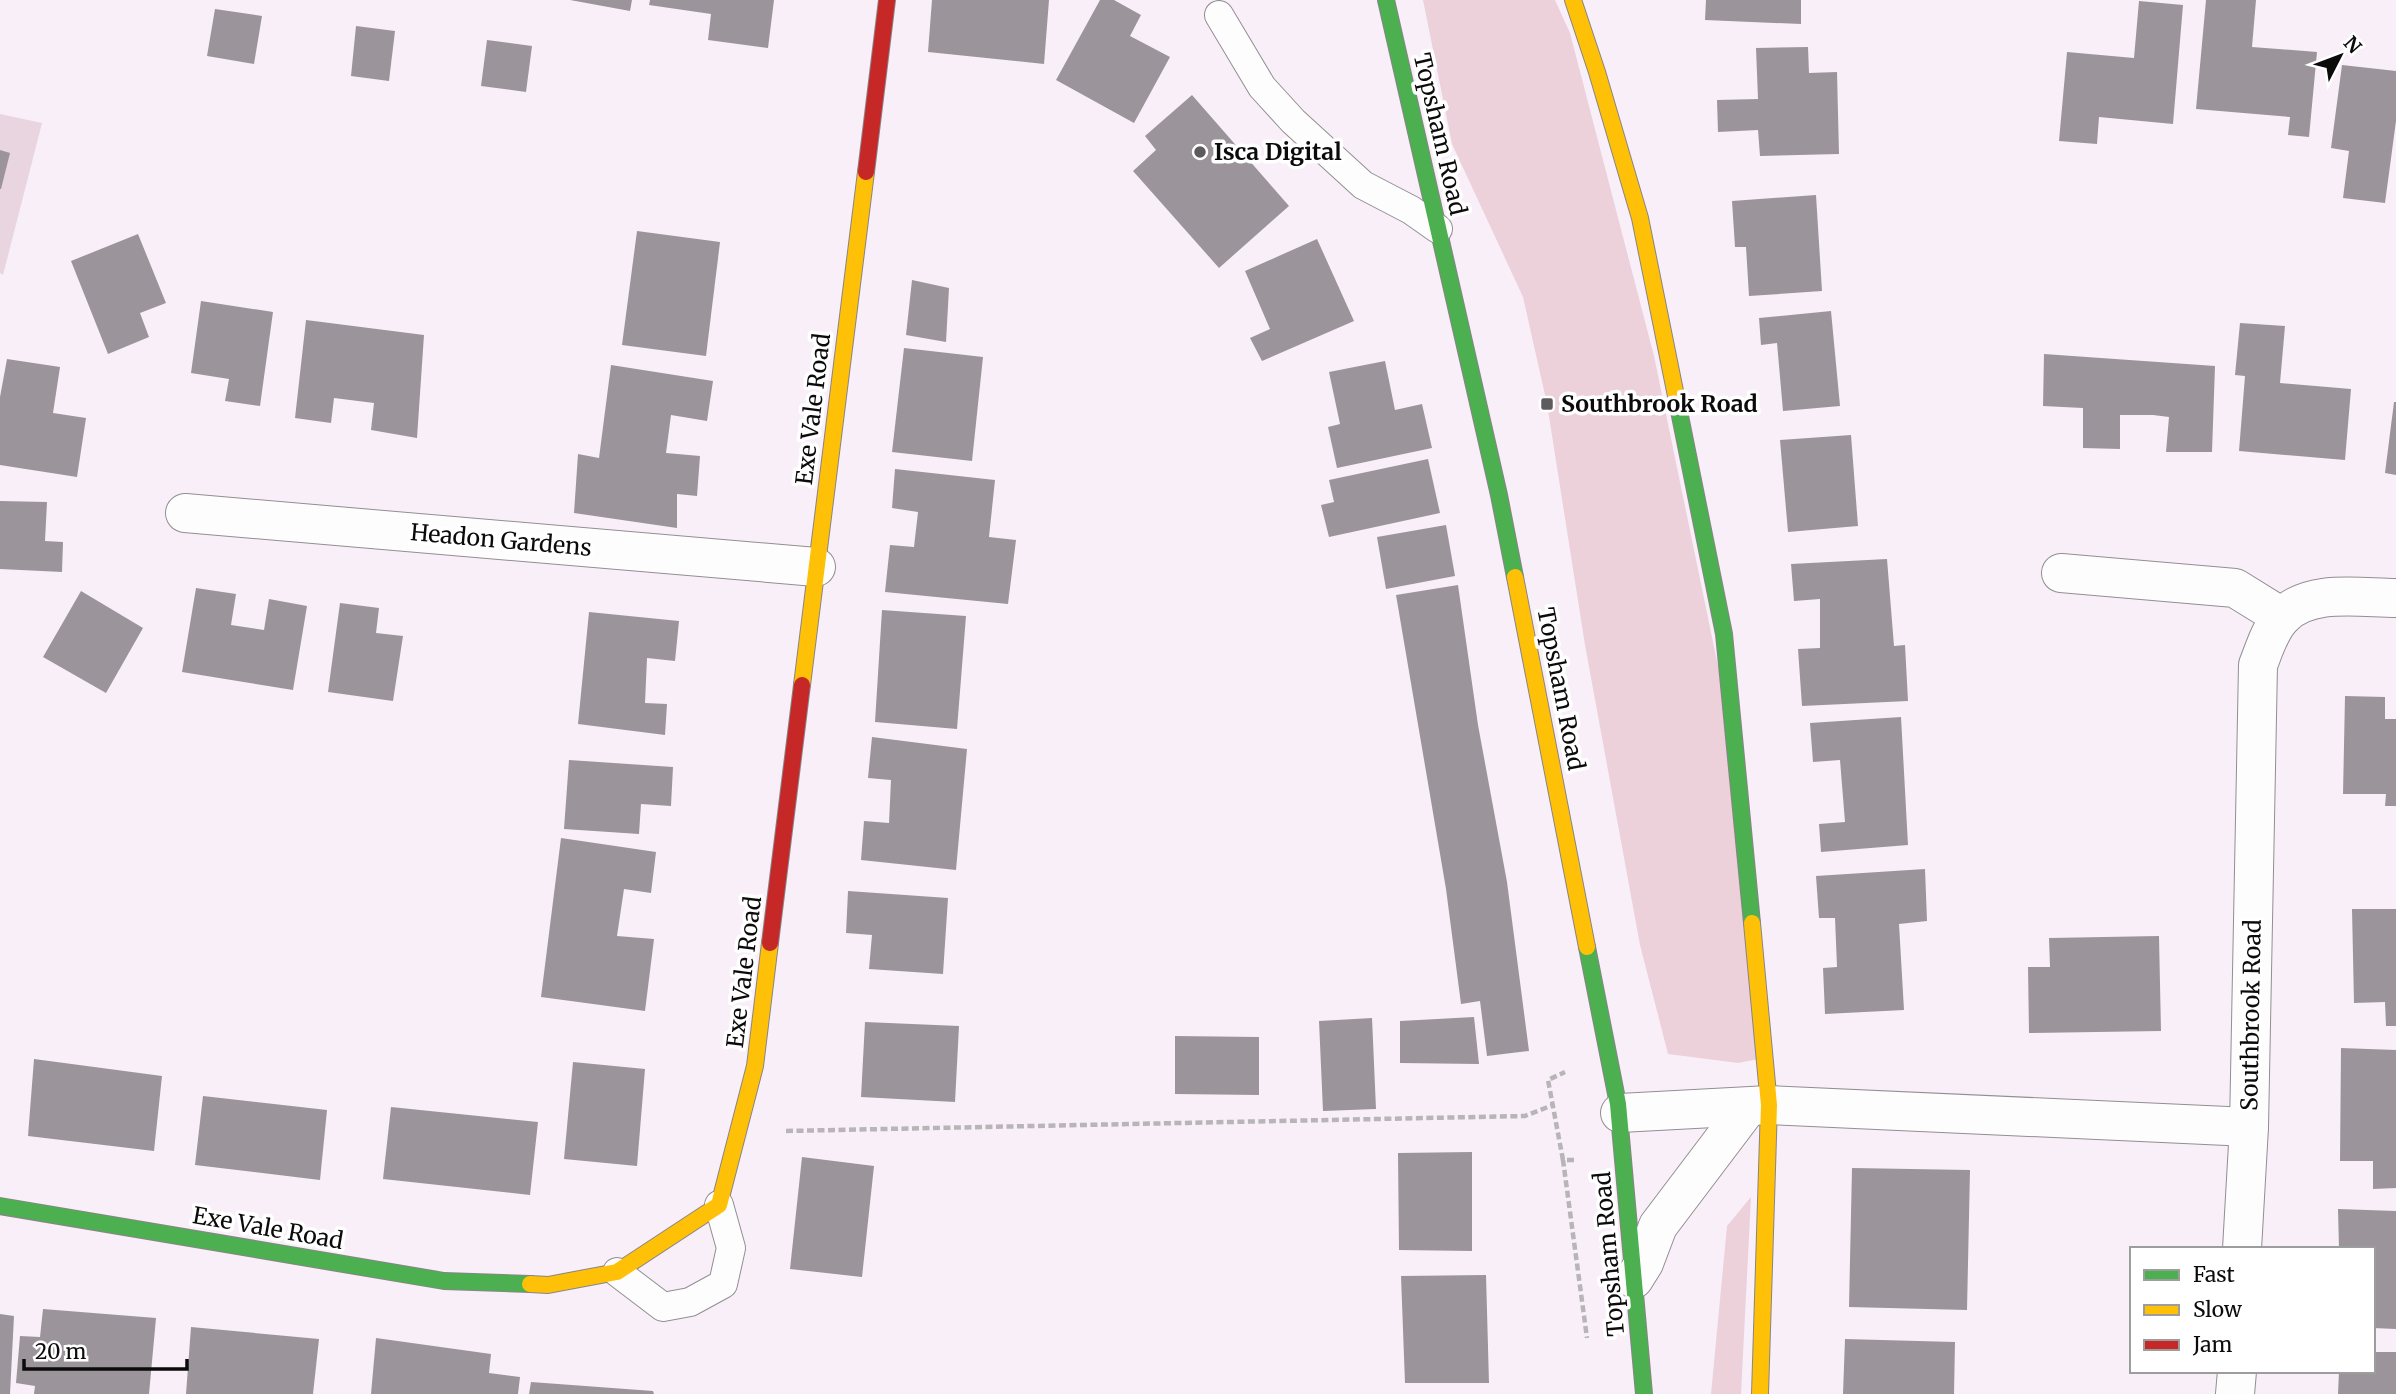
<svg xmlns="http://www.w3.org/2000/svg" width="2396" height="1394" font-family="Merriweather,serif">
<rect width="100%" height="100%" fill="#f9eff8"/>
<!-- green -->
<g fill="#ecd1db">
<path d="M1423 0H1555L1570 33 1654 356 1719 671 1764 1058 1738 1063 1668 1054 1640 945 1585 645 1547 404 1523 297 1452 144Z"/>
<path d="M1751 1197 1741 1394H1711L1727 1226Z"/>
</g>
<!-- cemetery -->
<path fill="#e8d5df" d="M0 114 42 123 3 275 0 273Z"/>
<!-- building -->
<g fill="#9b959b">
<path d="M570 0H632L630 11Z"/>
<path d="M650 0H774L768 48 708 40 711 14 649 5Z"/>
<path d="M932 0H1049L1044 64 928 52Z"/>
<path d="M1100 0H1114L1141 15 1130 36 1170 57 1134 123 1056 80Z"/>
<path d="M1706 0H1801V24L1705 20Z"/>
<path d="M2206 0H2256L2252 47 2317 52 2309 137 2288 135 2290 117 2196 109Z"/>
<path d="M2139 1 2183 5 2173 124 2099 117 2097 144 2059 141 2067 52 2134 58Z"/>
<path d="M215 9 262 16 254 64 207 56Z"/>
<path d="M356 26 395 31 389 81 351 76Z"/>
<path d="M487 40 532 46 526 92 481 86Z"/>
<path d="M1808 47 1809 73 1837 72 1839 154 1760 156 1758 130 1718 132 1717 100 1758 99 1756 48Z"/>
<path d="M2342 65 2396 71V121L2385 203 2343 198 2349 151 2331 148Z"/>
<path d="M1192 95 1289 206 1219 268 1133 171 1156 150 1145 136Z"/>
<path d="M0 150 10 153 1 189H0Z"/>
<path d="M1816 195 1822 291 1749 296 1746 247H1735L1732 201Z"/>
<path d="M637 231 720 242 706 356 622 345Z"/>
<path d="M138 234 166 303 140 313 149 337 108 354 71 261Z"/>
<path d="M1317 239 1354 321 1262 361 1250 338 1270 329 1245 271Z"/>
<path d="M912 280 949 288 946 342 906 335Z"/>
<path d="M201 301 273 312 260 406 225 401 229 379 191 373Z"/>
<path d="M1831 311 1840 406 1783 411 1777 343 1761 345 1759 318Z"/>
<path d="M306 320 424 335 417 438 371 430 374 403 334 398 331 423 295 418Z"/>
<path d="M2240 323 2285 326 2280 383 2351 389 2345 460 2239 451 2245 376 2235 375Z"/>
<path d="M904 348 983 357 972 461 892 452Z"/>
<path d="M2044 354 2215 366 2212 452H2166L2169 417 2153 415H2120V449L2083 448V408L2043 406Z"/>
<path d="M7 359 60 367 53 413 86 418 77 477 0 465V397Z"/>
<path d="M1385 361 1395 410 1422 404 1432 448 1337 468 1328 427 1340 424 1329 372Z"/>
<path d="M611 365 713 381 707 421 671 415 666 453 700 456 697 496 677 494V528L574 513 578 454 599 458Z"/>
<path d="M2394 402H2396V475L2385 473Z"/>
<path d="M1851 435 1858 526 1788 532 1780 440Z"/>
<path d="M1428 459 1440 513 1329 537 1321 505 1334 502 1329 480Z"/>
<path d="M895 469 995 480 989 537 1016 540 1008 604 885 592 890 545 914 547 918 512 892 508Z"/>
<path d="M0 501 47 502 45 541 63 542 62 572 0 569Z"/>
<path d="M1446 525 1455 576 1386 589 1377 537Z"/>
<path d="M1887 559 1894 646 1905 645 1908 701 1802 706 1798 649 1820 648V599L1794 601 1791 564Z"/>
<path d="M1458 585 1478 725 1507 882 1529 1051 1487 1056 1480 1001 1461 1004 1446 889 1396 595Z"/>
<path d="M196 588 236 594 231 625 264 630 269 599 307 606 293 690 182 672Z"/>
<path d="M81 591 143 628 106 693 43 657Z"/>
<path d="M340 603 379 608 376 633 403 636 393 701 328 692Z"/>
<path d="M882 610 966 616 957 729 875 722Z"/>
<path d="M589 612 679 621 675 661 647 658 645 703 667 704 665 735 578 724Z"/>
<path d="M2345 696 2385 697V719H2396V806H2385L2386 794H2343Z"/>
<path d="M1901 717 1908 845 1821 852 1819 824 1845 822 1840 760 1813 762 1810 723Z"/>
<path d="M872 737 967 749 956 870 861 860 864 821 889 823 891 780 868 778Z"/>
<path d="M569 760 673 767 671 806 641 804 639 834 564 829Z"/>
<path d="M561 838 656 852 651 893 624 889 617 936 654 939 645 1011 541 997Z"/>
<path d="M1925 869 1927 921 1899 924 1904 1010 1825 1014 1823 968 1837 967 1835 918H1819L1816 876Z"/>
<path d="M848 891 948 898 943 974 869 969 872 935 846 933Z"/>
<path d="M2352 909H2396V1026H2386L2385 1002 2354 1003Z"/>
<path d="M2159 936 2161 1031 2029 1033 2028 967H2050L2049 938Z"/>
<path d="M1474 1017 1479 1064 1400 1063V1021Z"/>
<path d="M1372 1018 1376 1109 1323 1111 1319 1021Z"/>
<path d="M865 1022 959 1026 955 1102 861 1097Z"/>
<path d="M1175 1036 1259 1037V1095L1175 1094Z"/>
<path d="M2341 1048 2396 1050V1188L2373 1189V1161H2340Z"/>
<path d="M34 1059 162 1076 154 1151 28 1136Z"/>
<path d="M573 1062 645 1069 637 1166 564 1159Z"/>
<path d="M203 1096 327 1110 320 1180 195 1165Z"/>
<path d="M391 1107 538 1122 530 1195 383 1179Z"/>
<path d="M1472 1152V1251L1399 1250 1398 1153Z"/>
<path d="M802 1157 874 1166 862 1277 790 1269Z"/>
<path d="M1852 1168 1970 1170 1967 1310 1849 1307Z"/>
<path d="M2338 1209 2396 1211V1329L2373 1328V1249H2339Z"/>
<path d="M1486 1275 1489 1383H1405L1401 1276Z"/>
<path d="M43 1309 156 1318 149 1394H34L35 1386 16 1383 20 1336 40 1337Z"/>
<path d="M0 1314 14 1316 10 1394H0Z"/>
<path d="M191 1327 319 1339 313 1394H186Z"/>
<path d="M376 1338 491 1354 489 1373 520 1377 518 1394H371Z"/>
<path d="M1845 1339 1955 1342 1954 1394H1843Z"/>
<path d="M2373 1352H2396V1394H2338L2339 1371H2373Z"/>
<path d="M531 1382 653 1391 654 1394H529Z"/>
</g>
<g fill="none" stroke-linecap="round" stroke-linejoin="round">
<!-- lane casing -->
<g stroke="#928e92" stroke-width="30">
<g id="lane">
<path d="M1219 15 1262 87 1293 121 1363 185 1411 210 1438 229"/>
<path d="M617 1272 663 1307 690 1302 723 1284 731 1248 719 1205"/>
</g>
</g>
<!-- street casing -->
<g stroke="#928e92" stroke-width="40">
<g id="street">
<path d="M185 513 816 567"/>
<path d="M2061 573 2235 588 2282 617"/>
<path d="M1620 1113 1769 1105 2249 1127"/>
<path d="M2242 1249 2249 1127 2258 665C2264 650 2270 629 2282 617 2309 588 2361 598 2396 598"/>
<path d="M1634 1279 1644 1263 1658 1226 1748 1107"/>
<path d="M2235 1394 2237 1371"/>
</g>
</g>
<!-- fast casing -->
<g stroke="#898488" stroke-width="18">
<g id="fast">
<path d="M1386 0 1499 495 1515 577"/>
<path d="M1676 396 1724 634 1752 923"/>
<path d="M1587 947 1618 1104 1644 1394"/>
<path d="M0 1206 444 1281 530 1284"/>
</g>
</g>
<!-- slow casing -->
<g stroke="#898488" stroke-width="18">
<g id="slow">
<path d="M1573 0 1597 72 1640 218 1676 396"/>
<path d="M1515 577 1587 947"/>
<path d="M802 685 866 172"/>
<path d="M1752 923 1769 1105 1760 1394"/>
<path d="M530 1284 548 1285 617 1272 719 1205 755 1066 770 943"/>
</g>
</g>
<!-- jam casing -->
<g stroke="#898488" stroke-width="18">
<g id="jam">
<path d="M866 172 887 0"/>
<path d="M770 943 802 685"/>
</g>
</g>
<!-- path -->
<g stroke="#b7b5b7" stroke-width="4.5" stroke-dasharray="7 3.5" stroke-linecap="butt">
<path d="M786 1131 1525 1116 1553 1105"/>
<path d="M1563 1160 1548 1080 1565 1072"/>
<path d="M1574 1160H1563L1587 1338"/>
</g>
<!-- lane -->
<use href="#lane" stroke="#fefdfe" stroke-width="28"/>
<!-- street -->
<use href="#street" stroke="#fefdfe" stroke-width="38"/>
<!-- fast -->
<use href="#fast" stroke="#4caf50" stroke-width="16"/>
<!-- slow -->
<use href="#slow" stroke="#ffc107" stroke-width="16"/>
<!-- jam -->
<use href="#jam" stroke="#c62828" stroke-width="16"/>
</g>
<!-- markers -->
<g fill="#5e5b5e" stroke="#fff" stroke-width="2.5">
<circle cx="1200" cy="152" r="7"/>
<rect x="1540" y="397" width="14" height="14" rx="3.5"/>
</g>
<g text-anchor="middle" stroke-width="7" stroke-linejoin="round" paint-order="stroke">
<!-- street labels -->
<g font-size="23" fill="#0b0b0b" stroke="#fff">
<text transform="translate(1440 134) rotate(77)" y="8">Topsham Road</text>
<text transform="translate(813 409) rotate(-83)" y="8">Exe Vale Road</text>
<text transform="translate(501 540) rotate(5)" y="8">Headon Gardens</text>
<text transform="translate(1561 689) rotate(79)" y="8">Topsham Road</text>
<text transform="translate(744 972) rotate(-83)" y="8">Exe Vale Road</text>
<text transform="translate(2251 1015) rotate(-89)" y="8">Southbrook Road</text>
<text transform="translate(268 1228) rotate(10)" y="8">Exe Vale Road</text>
<text transform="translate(1609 1254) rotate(-95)" y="8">Topsham Road</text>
</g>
<!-- poi labels -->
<g font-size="23" font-weight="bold" fill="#0b0b0b" stroke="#fff" text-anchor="start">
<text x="1214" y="160">Isca Digital</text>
<text x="1561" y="412">Southbrook Road</text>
</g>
</g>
<!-- legend -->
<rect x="2130" y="1247" width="245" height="126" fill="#ffffff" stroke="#9d9d9d" stroke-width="2"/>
<rect x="2144" y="1270" width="35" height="10" fill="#4caf50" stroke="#9d9d9d" stroke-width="2"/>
<text x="2193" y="1282" font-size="21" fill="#0b0b0b">Fast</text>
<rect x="2144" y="1305" width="35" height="10" fill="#ffc107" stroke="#9d9d9d" stroke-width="2"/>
<text x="2193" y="1317" font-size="21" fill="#0b0b0b">Slow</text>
<rect x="2144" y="1340" width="35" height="10" fill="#c62828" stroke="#9d9d9d" stroke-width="2"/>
<text x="2193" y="1352" font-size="21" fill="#0b0b0b">Jam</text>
<!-- north arrow -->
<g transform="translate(2340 56) rotate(48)" stroke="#ffffff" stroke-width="5" paint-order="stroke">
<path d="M0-5L12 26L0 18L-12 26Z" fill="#0b0b0b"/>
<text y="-10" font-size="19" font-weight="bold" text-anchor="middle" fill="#0b0b0b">N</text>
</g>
<!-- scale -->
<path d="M24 1359v10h163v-10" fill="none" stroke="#0b0b0b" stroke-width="3.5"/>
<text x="35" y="1359" font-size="21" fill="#0b0b0b" stroke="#ffffff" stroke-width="5" paint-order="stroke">20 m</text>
</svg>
